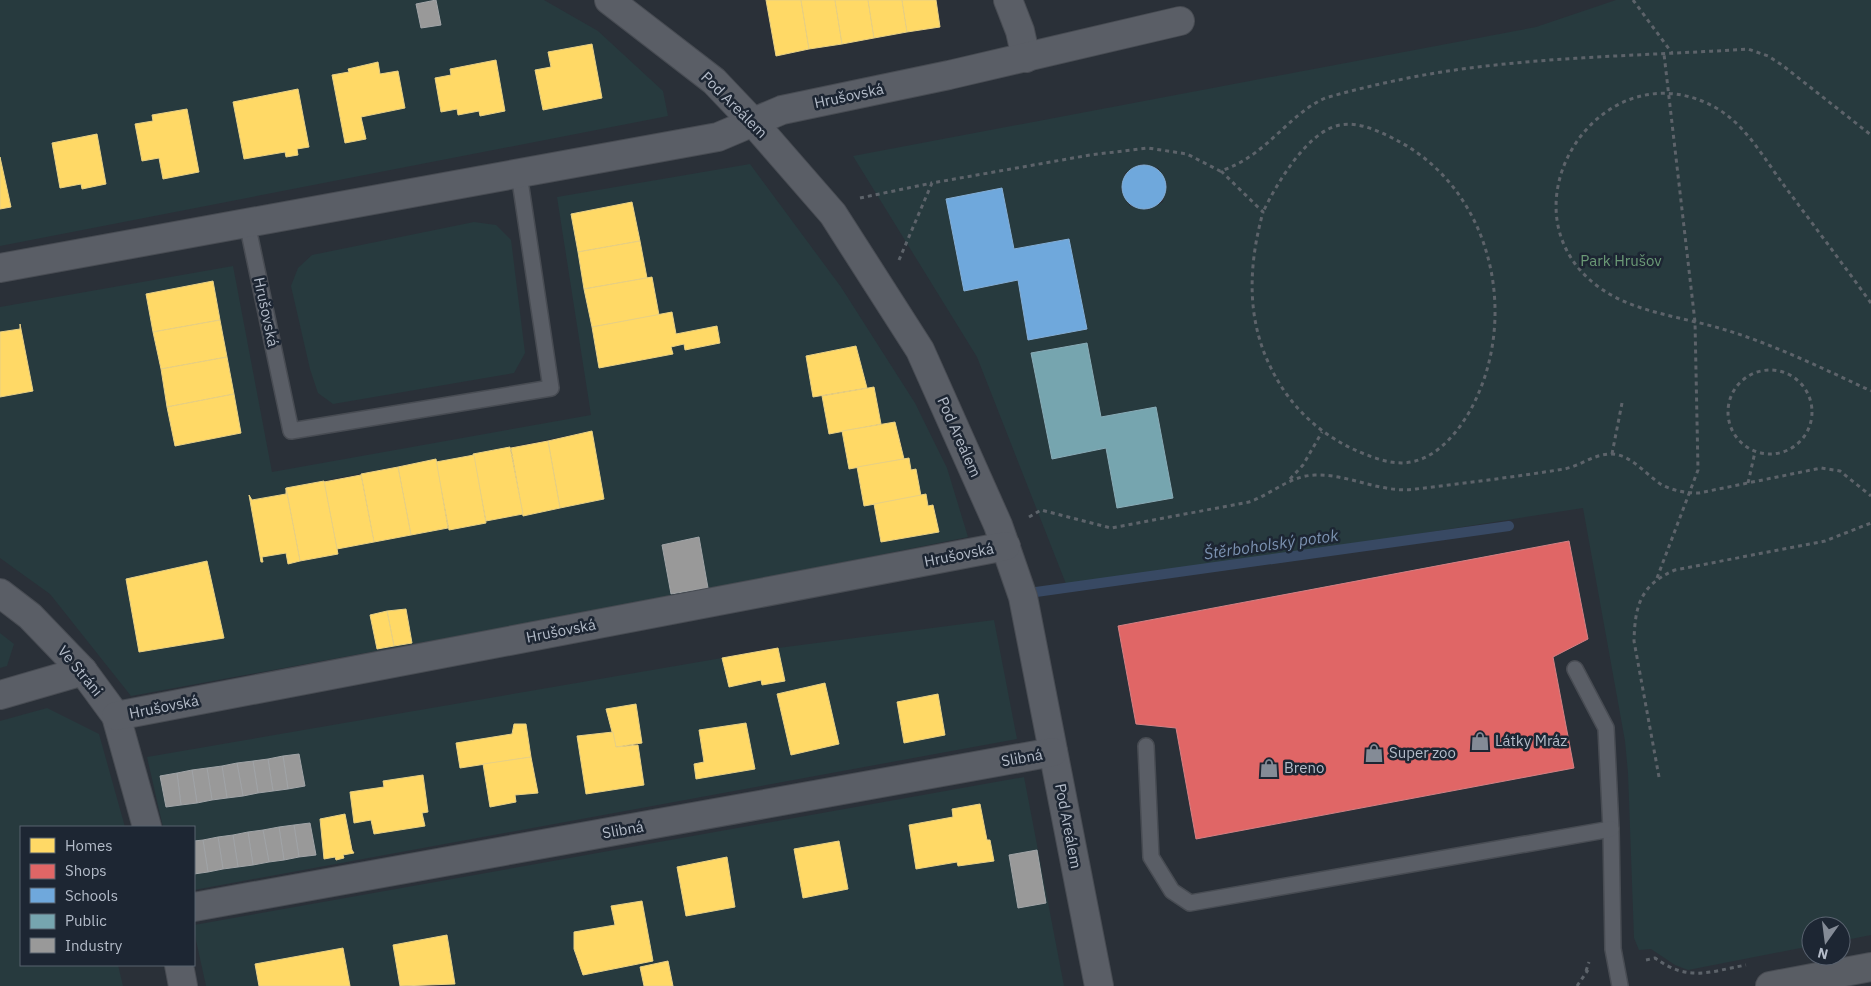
<svg xmlns="http://www.w3.org/2000/svg" width="1871" height="986" font-family="'IBM Plex Sans',sans-serif">
<rect width="100%" height="100%" fill="#2a3038"/>
<!-- green -->
<g fill="#273a3e" fill-rule="evenodd">
<path d="M0 0H544L598 31 663 91 668 116 0 246V209L11 206 0 157ZM436 0 441 25 421 28 416 4ZM592 44 602 98 543 110 536 70 551 67 548 52ZM496 60 505 111 480 116 479 111 458 115 457 109 441 112 435 78 451 75 450 68ZM378 62 380 74 397 71 405 108 361 117 366 139 345 143 332 75 349 72 348 69ZM298 90 309 147 297 149 286 157 285 152 244 159 233 102ZM187 109 199 172 163 179 159 158 136 124 153 121 152 115ZM97 134 106 184 83 188 81 184 60 187 52 143Z"/>
<path d="M1616 0H1871V935L1841 941V926H1811V946L1688 970 1675 965 1651 949 1639 950 1634 938 1628 773 1625 741 1583 508 1068 589 977 357 853 156 1536 27ZM1141 164 1158 168 1167 184 1163 202 1148 210 1130 206 1121 190 1125 173ZM946 199 1014 249 1069 239 1086 329 1028 340 1018 280 964 290ZM1087 343 1101 417 1156 407 1173 498 1118 508 1106 448 1052 458 1032 353Z"/>
<path d="M750 164 841 287 915 403 947 468 968 537 697 592 131 696 50 594 0 558V397L33 391 21 324 20 329 0 332V307L233 266 272 472 591 415 557 197ZM632 202 647 278 652 277 659 315 672 313 676 334 717 327 720 343 686 350 684 344 671 347 672 354 599 368 571 214ZM213 282 241 433 175 446 146 294ZM856 346 867 388 874 387 881 424 895 422 898 441H901L904 459 911 470 916 469 921 496 926 495 928 506 934 505 939 532 881 542 874 504 864 506 857 467 849 469 842 431 829 434 822 396 813 397 806 356ZM591 431 604 499 337 549V554L288 564 286 553 262 557 263 561 261 562 249 495 252 500 286 494V488L435 459 436 462ZM699 538 708 588 671 594 662 545ZM207 561 224 638 139 652 126 579ZM405 609 412 643 377 649 370 615Z"/>
<path d="M474 222 496 225 511 240 525 353 514 373 333 404 318 393 310 369 291 286 298 268 312 255Z"/>
<path d="M994 620 1017 739 194 890V874L315 855 310 823 194 841V827H163L147 757 722 658 729 687 761 680 762 685 785 681 778 648ZM825 683 839 743 791 755 777 694ZM938 695 945 735 905 743 897 702ZM636 705 642 742 638 745 644 784 578 736 613 732 606 709ZM746 723 755 769 696 779 694 764 704 762 699 731ZM514 724H526L538 793 515 795 516 802 490 807 483 764 460 768 456 743 512 734ZM299 754 305 786 166 807 161 776ZM423 775 428 812 422 813 424 826 374 834 371 820 354 823 350 792 384 787 383 781ZM345 815 354 853 343 855 344 858 336 860 335 857 324 858 320 819Z"/>
<path d="M0 633 14 644 7 666 0 668Z"/>
<path d="M47 708 99 734 125 827H21V965H118L123 986H0V721Z"/>
<path d="M1024 777 1064 986H673L668 961 640 967 644 986H445L455 984 447 936 393 945 400 986H350L343 948 255 964 259 986H206L194 931V925ZM980 804 993 861 958 866 957 862 916 869 909 825 953 817 952 809ZM839 841 847 888 803 898 794 849ZM726 858 735 907 686 916 677 867ZM642 901 653 961 583 974 576 959 575 939 615 925 611 906Z"/>
</g>
<!-- homes -->
<g fill="#ffd966" stroke="#e8d084">
<path d="M766 0H801L809 49 776 56Z"/>
<path d="M801 0H835L842 44 809 49Z"/>
<path d="M835 0H868L874 38 842 44Z"/>
<path d="M868 0H902L907 32 874 38Z"/>
<path d="M902 0H936L940 27 907 32Z"/>
<path d="M592 44 602 98 543 110 535 70 551 67 548 52Z"/>
<path d="M496 60 505 111 480 116 479 111 458 115 457 109 441 112 435 78 451 75 450 69Z"/>
<path d="M378 62 380 74 398 71 405 108 361 117 366 139 345 143 332 75 349 72 348 69Z"/>
<path d="M298 89 309 147 297 149 298 155 286 157 285 152 244 159 233 102Z"/>
<path d="M187 109 199 172 163 179 159 158 142 161 135 124 153 121 152 115Z"/>
<path d="M97 134 106 184 82 189 81 184 60 188 52 143Z"/>
<path d="M0 157 11 207 0 209Z"/>
<path d="M632 202 640 241 578 252 571 214Z"/>
<path d="M640 241 647 278 584 289 578 252Z"/>
<path d="M652 277 659 315 592 327 584 289Z"/>
<path d="M213 281 220 320 153 332 146 294Z"/>
<path d="M672 312 676 334 717 326 720 343 685 350 684 344 671 347 673 354 599 368 592 327Z"/>
<path d="M220 320 227 357 161 369 153 332Z"/>
<path d="M20 324 33 391 0 397V332L20 329Z"/>
<path d="M856 346 867 388 813 397 806 356Z"/>
<path d="M227 357 234 394 167 407 161 369Z"/>
<path d="M874 387 881 424 829 434 822 396Z"/>
<path d="M234 394 241 433 175 446 167 407Z"/>
<path d="M895 422 904 459 849 469 842 431Z"/>
<path d="M592 431 604 499 560 508 548 441Z"/>
<path d="M548 441 560 508 523 516 511 448Z"/>
<path d="M510 447 523 514 486 521 473 454Z"/>
<path d="M474 455 486 523 449 530 436 462Z"/>
<path d="M909 458 911 470 916 469 921 496 864 506 857 467Z"/>
<path d="M436 459 448 528 411 535 398 467Z"/>
<path d="M398 467 411 535 374 542 361 474Z"/>
<path d="M361 475 374 542 337 549 324 482Z"/>
<path d="M324 481 338 554 300 561 286 488Z"/>
<path d="M286 488 300 561 288 564 286 553 262 557 263 562H261L249 495 252 500 286 494Z"/>
<path d="M926 494 928 506 933 505 939 532 881 542 874 504Z"/>
<path d="M207 561 224 638 139 652 126 579Z"/>
<path d="M406 609 412 643 394 646 387 611Z"/>
<path d="M387 611 394 646 377 649 370 615Z"/>
<path d="M778 648 785 681 762 685 761 680 729 687 722 658Z"/>
<path d="M825 683 839 744 791 755 777 694Z"/>
<path d="M938 694 945 735 904 743 897 702Z"/>
<path d="M636 704 642 743 616 747 606 709Z"/>
<path d="M746 723 755 769 696 779 694 764 704 762 699 730Z"/>
<path d="M514 724H526L531 757 460 768 456 743 512 734Z"/>
<path d="M613 732 616 747 638 745 644 785 586 794 577 736Z"/>
<path d="M531 757 538 793 515 795 516 802 490 807 483 764Z"/>
<path d="M423 775 428 812 422 813 425 826 374 834 371 820 354 823 350 792 384 787 383 781Z"/>
<path d="M980 804 987 840H990L994 861 958 866 957 862 916 869 909 825 953 817 952 809Z"/>
<path d="M345 814 352 850 354 853 343 855 344 858 336 860 335 857 324 859 320 819Z"/>
<path d="M839 841 848 889 803 898 794 849Z"/>
<path d="M727 857 735 907 686 916 677 867Z"/>
<path d="M642 901 653 961 583 975 574 949V932L615 925 611 906Z"/>
<path d="M447 935 455 984 400 986 393 945Z"/>
<path d="M343 948 350 986H259L255 964Z"/>
<path d="M668 961 673 986H644L640 967Z"/>
</g>
<!-- shops -->
<path fill="#e06666" stroke="#d38084" d="M1569 541 1588 639 1553 657 1574 768 1196 839 1176 728 1136 724 1118 626Z"/>
<!-- schools -->
<g fill="#6fa8dc" stroke="#84aed6">
<circle cx="1144" cy="187" r="22"/>
<path d="M1002 188 1014 249 1069 239 1087 329 1028 340 1018 280 964 291 946 199Z"/>
</g>
<!-- public -->
<path fill="#76a5af" stroke="#89acb7" d="M1087 343 1101 417 1156 407 1173 498 1117 508 1106 448 1052 459 1031 353Z"/>
<!-- industry -->
<g fill="#999" stroke="#a1a4a7">
<path d="M436 0 441 25 421 28 416 4Z"/>
<path d="M699 537 708 588 671 594 662 545Z"/>
<path d="M299 754 305 786 288 789 283 756Z"/>
<path d="M283 756 288 789 273 791 268 759Z"/>
<path d="M268 759 273 791 258 793 253 761Z"/>
<path d="M253 761 258 793 243 796 237 763Z"/>
<path d="M237 763 243 796 227 798 222 766Z"/>
<path d="M222 766 227 798 212 800 207 768Z"/>
<path d="M207 768 212 800 197 803 192 770Z"/>
<path d="M192 770 197 803 181 805 177 773Z"/>
<path d="M177 773 181 805 166 807 160 776Z"/>
<path d="M310 823 316 855 299 857 294 825Z"/>
<path d="M294 825 299 857 284 860 279 827Z"/>
<path d="M279 827 284 860 269 862 263 830Z"/>
<path d="M263 830 269 862 253 865 248 832Z"/>
<path d="M248 832 253 865 238 867 233 835Z"/>
<path d="M233 835 238 867 223 869 218 837Z"/>
<path d="M218 837 223 869 208 872 203 840Z"/>
<path d="M203 840 208 872 194 874V841Z"/>
<path d="M1037 850 1046 903 1018 908 1009 855Z"/>
</g>
<g fill="none" stroke-linecap="round" stroke-linejoin="round">
<!-- stream -->
<path stroke="#384963" stroke-width="10" d="M1036 592 1509 526"/>
<!-- lane casing -->
<g stroke="#484c53" stroke-width="18">
<g id="lane">
<path d="M247 223 291 431 551 388 519 174"/>
<path d="M1575 669 1606 728 1611 829 1613 949 1620 986"/>
<path d="M1146 746 1151 857 1172 891 1190 903 1611 829"/>
</g>
</g>
<!-- street casing -->
<g stroke="#484c53" stroke-width="30">
<g id="street">
<path d="M609 0 714 81 752 121 833 214 920 350 998 525 1023 597 1099 986"/>
<path d="M1008 0 1020 31 1026 58"/>
<path d="M0 268 718 137 782 110 949 75 1180 21"/>
<path d="M0 593 30 616 83 671 116 716 147 827"/>
<path d="M0 695 83 671"/>
<path d="M116 716 1006 546"/>
<path d="M194 907 1053 752"/>
<path d="M179 965 183 986"/>
</g>
</g>
<!-- secondary casing -->
<g stroke="#484c53" stroke-width="30">
<path id="secondary" d="M1770 986 1871 967"/>
</g>
<!-- path -->
<g stroke="#5d636a" stroke-width="3" stroke-dasharray="4 4" stroke-linecap="butt">
<path d="M1633 0 1672 53"/>
<path d="M1221 171 1263 212C1249 263 1246 315 1269 364 1289 407 1322 438 1367 455 1380 460 1396 465 1411 462 1438 457 1458 432 1471 409 1520 318 1493 193 1400 142 1383 133 1360 121 1340 125 1307 131 1276 185 1263 212"/>
<path d="M860 198 932 183"/>
<path d="M899 260 932 183 1090 155 1148 148 1187 154 1220 171C1266 157 1286 116 1325 98 1375 84 1426 73 1478 67 1568 56 1658 55 1748 49L1768 56 1782 65 1871 135"/>
<path d="M1871 303C1842 263 1812 223 1783 184 1764 158 1746 126 1718 109 1604 42 1495 206 1596 285 1631 312 1678 316 1719 328 1771 343 1822 368 1871 391"/>
<circle cx="1770" cy="412" r="42"/>
<path d="M1612 454 1622 403"/>
<path d="M1290 479 1303 465 1322 432"/>
<path d="M1748 483 1755 452"/>
<path d="M1029 517 1041 510 1111 528 1249 502C1272 494 1289 476 1315 475 1350 474 1381 494 1416 489 1465 483 1515 477 1564 469 1580 466 1594 454 1611 454 1631 454 1646 475 1662 485 1674 491 1686 493 1699 493L1821 468 1840 471 1871 496"/>
<path d="M1657 578 1698 470 1695 322 1664 54"/>
<path d="M1659 777 1634 641C1635 606 1640 585 1675 570L1825 541 1871 523"/>
<path d="M1646 960 1655 958C1688 982 1708 972 1746 965"/>
<path d="M1586 971 1589 962"/>
<path d="M1577 986 1588 970"/>
</g>
<!-- lane -->
<use href="#lane" stroke="#5a5e66" stroke-width="15"/>
<!-- street -->
<use href="#street" stroke="#5a5e66" stroke-width="28"/>
<!-- secondary -->
<use href="#secondary" stroke="#595d64" stroke-width="28"/>
</g>
<!-- icons -->
<defs>
<g id="shop-bare" transform="scale(1.5)"><path d="M-5-2.5h2.3a2.7 3.5 0 0 1 5.4 0H5L5.5 6h-11ZM-1.5-2.5h3a1.5 2.3 0 0 0-3 0Z" fill="#848b96" stroke="#1d2633" stroke-width="2.5" paint-order="stroke"/></g>
</defs>
<g fill-rule="evenodd">
<use href="#shop-bare" x="1480" y="741"/>
<use href="#shop-bare" x="1374" y="753"/>
<use href="#shop-bare" x="1269" y="768"/>
</g>
<g text-anchor="middle" stroke-width="5" stroke-linejoin="round" paint-order="stroke">
<!-- street labels -->
<g font-size="15" fill="#b4bcc9" stroke="#1d2633">
<text transform="translate(849 96) rotate(-12)" y="5">Hrušovská</text>
<text transform="translate(734 105) rotate(45)" y="5">Pod Areálem</text>
<text transform="translate(266 312) rotate(78)" y="5">Hrušovská</text>
<text transform="translate(959 437) rotate(66)" y="5">Pod Areálem</text>
<text transform="translate(959 555) rotate(-11)" y="5">Hrušovská</text>
<text transform="translate(561 631) rotate(-11)" y="5">Hrušovská</text>
<text transform="translate(80 671) rotate(50)" y="5">Ve Stráni</text>
<text transform="translate(164 707) rotate(-11)" y="5">Hrušovská</text>
<text transform="translate(1022 758) rotate(-10)" y="5">Slibná</text>
<text transform="translate(1068 826) rotate(79)" y="5">Pod Areálem</text>
<text transform="translate(623 830) rotate(-10)" y="5">Slibná</text>
</g>
<!-- park labels -->
<g font-size="15" fill="#6b9a76" stroke="#1d2633">
<text x="1621" y="266">Park Hrušov</text>
</g>
<!-- poi labels -->
<g font-size="15" fill="#b4bcc9" stroke="#1d2633" text-anchor="start">
<text x="1495" y="746">Látky Mráz</text>
<text x="1389" y="758">Super zoo</text>
<text x="1284" y="773">Breno</text>
</g>
<!-- water labels -->
<g font-size="16" font-style="italic" fill="#7c92b1" stroke="#1d2633">
<text transform="translate(1271 544) rotate(-8)" y="6">Štěrboholský potok</text>
</g>
</g>
<!-- legend -->
<rect x="20" y="826" width="175" height="140" fill="#1d2633" stroke="#59626f"/>
<rect x="30" y="838" width="25" height="15" fill="#ffd966" stroke="#59626f"/>
<text x="65" y="851" font-size="15" fill="#b4bcc9">Homes</text>
<rect x="30" y="864" width="25" height="15" fill="#e06666" stroke="#59626f"/>
<text x="65" y="876" font-size="15" fill="#b4bcc9">Shops</text>
<rect x="30" y="888" width="25" height="15" fill="#6fa8dc" stroke="#59626f"/>
<text x="65" y="901" font-size="15" fill="#b4bcc9">Schools</text>
<rect x="30" y="914" width="25" height="15" fill="#76a5af" stroke="#59626f"/>
<text x="65" y="926" font-size="15" fill="#b4bcc9">Public</text>
<rect x="30" y="938" width="25" height="15" fill="#999999" stroke="#59626f"/>
<text x="65" y="951" font-size="15" fill="#b4bcc9">Industry</text>
<!-- north arrow -->
<g transform="translate(1826 941) rotate(194)"><circle r="24" fill="#1d2633" stroke="#59626f"/>
<path d="M0-4L9 19L0 12L-9 19Z" fill="#848b96"/>
<text y="-8" font-size="14" font-weight="bold" text-anchor="middle" fill="#b4bcc9">N</text>
</g>
</svg>
